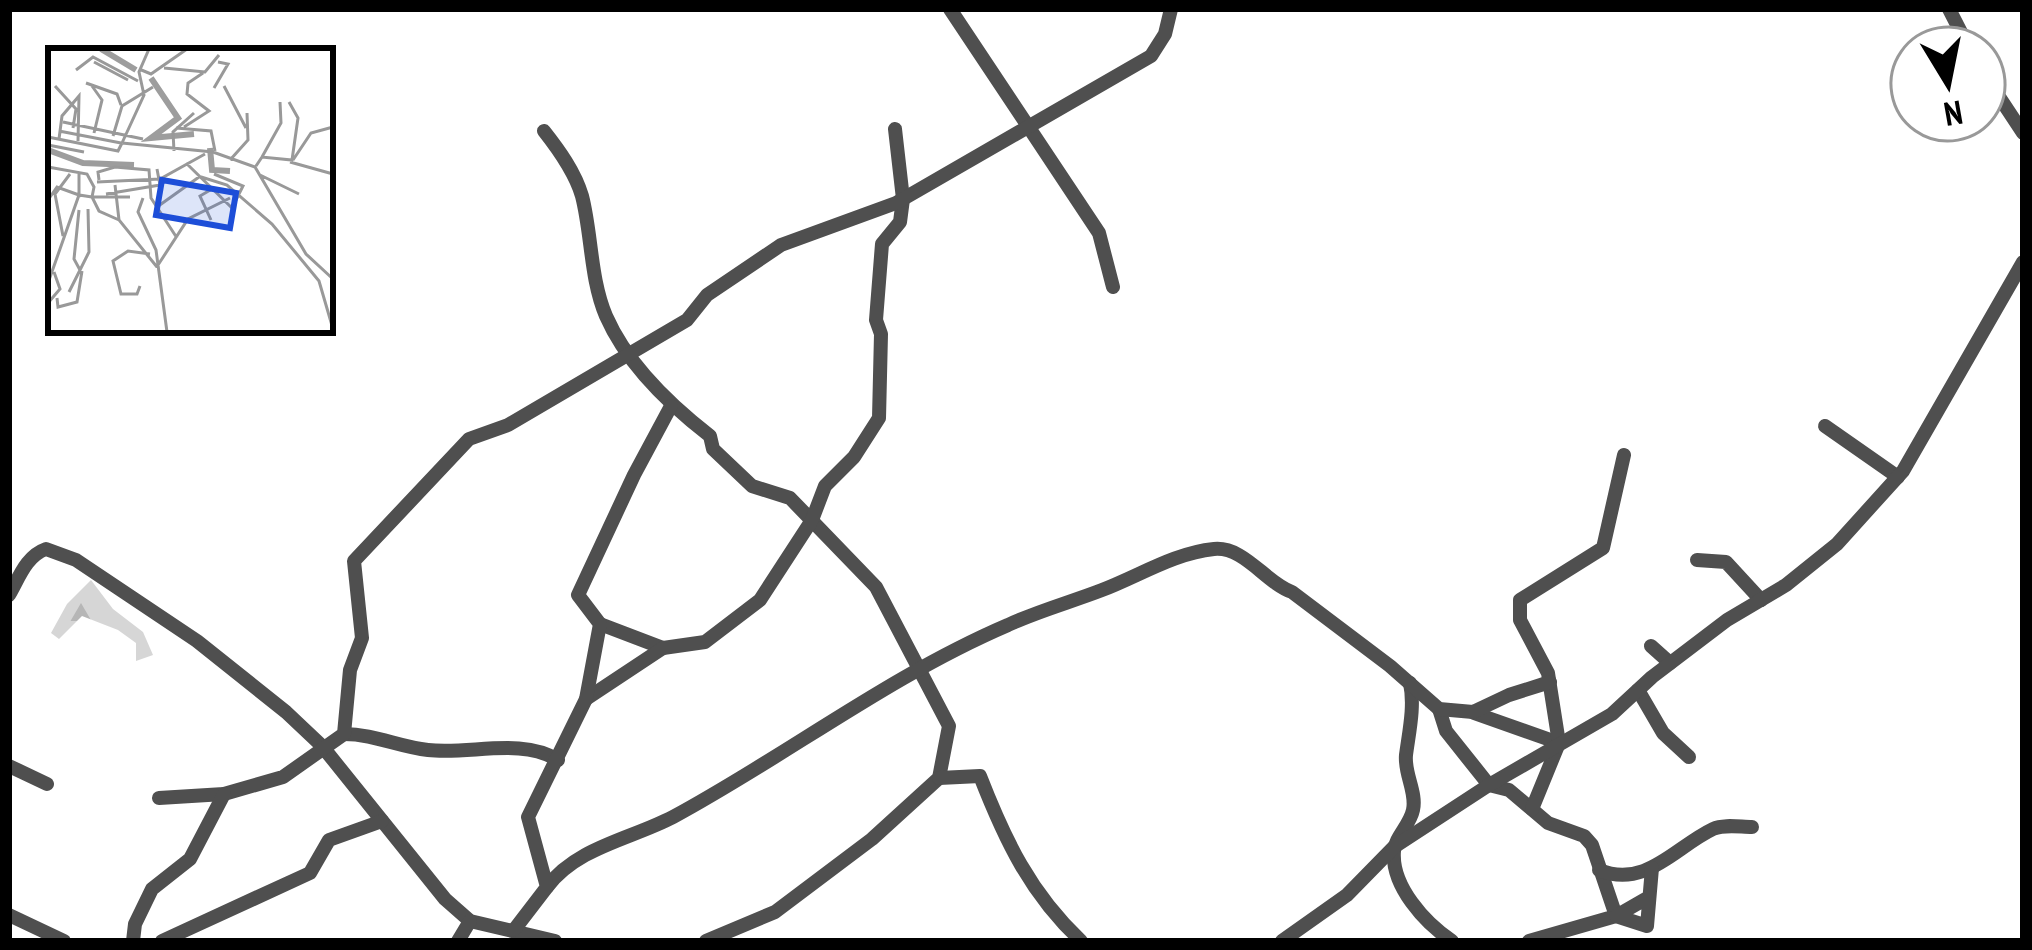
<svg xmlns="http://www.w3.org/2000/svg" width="2032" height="950" font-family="'PT Sans Narrow',sans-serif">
<defs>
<pattern id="forest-firs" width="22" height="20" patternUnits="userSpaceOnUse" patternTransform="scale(3)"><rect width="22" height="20" fill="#d6d6d6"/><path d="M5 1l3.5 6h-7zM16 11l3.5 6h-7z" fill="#b6b6b6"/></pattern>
</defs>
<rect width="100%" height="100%" fill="#fff"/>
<!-- forest -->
<path fill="url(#forest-firs)" d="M91 580 113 609 143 632 153 655 136 661V643L118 630 82 616 59 639 51 633 67 604Z"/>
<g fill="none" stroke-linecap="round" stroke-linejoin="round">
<!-- minor -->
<g stroke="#4f4f4f" stroke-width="14">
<path d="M950 9 1099 233 1113 287"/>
<path d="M1949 9 1969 48"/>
<path d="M1984 74 2023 133"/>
<path d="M544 131C559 150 575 172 582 196 592 235 590 278 606 316 627 364 670 405 710 436L713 449 752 486 790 498 876 587 949 726 939 778 872 839 775 912 706 941"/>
<path d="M1825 426 1898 477"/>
<path d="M1697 560 1726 562 1761 600"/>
<path d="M9 595C19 578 26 556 46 549L76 560 197 641 286 712 322 746 445 899 470 921 555 941"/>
<path d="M600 624 663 648"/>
<path d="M1651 646 1670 663"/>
<path d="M1410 683C1415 706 1409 732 1406 755 1404 774 1417 792 1413 810 1410 825 1395 837 1394 851 1391 886 1425 923 1452 941"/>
<path d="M1638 690 1663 733 1689 757"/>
<path d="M586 699 663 648 705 642 760 600 812 520 825 486 854 457 879 418 881 334 876 320 882 244 900 222 903 199 895 129"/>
<path d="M1439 709 1446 731 1489 785 1509 790 1548 823 1584 836 1592 845 1616 916 1529 941"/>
<path d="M1474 713 1559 743"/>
<path d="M344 734C374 734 399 747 428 750 470 755 521 737 558 760"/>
<path d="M9 766 47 784"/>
<path d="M939 778 980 776C1005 840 1030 893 1081 941"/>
<path d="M159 798 224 794 283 777 344 734 350 670 362 638 354 561 469 439 508 425 687 320 707 295 781 245 896 203 1151 56 1165 34 1171 9"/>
<path d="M1532 809 1559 743 1548 673 1520 620V600L1603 548 1624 455"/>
<path d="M1599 870C1646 889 1675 847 1713 829 1724 824 1740 827 1752 827"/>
<path d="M547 887C577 847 631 839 673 817 786 756 889 676 1008 625 1038 611 1071 602 1102 590 1139 576 1174 553 1214 549 1244 546 1266 583 1292 592L1390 666 1439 709 1473 712 1509 695 1550 682"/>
<path d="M1649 897 1616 916 1647 926 1652 868"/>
<path d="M9 915 64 941"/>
<path d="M514 930 547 887 528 817 586 699 600 624 578 595 634 475 671 406"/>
<path d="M133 941 135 924 152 889 190 859 224 794"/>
<path d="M162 941 310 873 329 840 382 821"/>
<path d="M458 941 470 921"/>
<path d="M1282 941 1347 895 1394 847 1489 785 1612 714 1652 677 1727 620 1786 585 1837 544 1903 471 2023 262"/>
</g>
</g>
<!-- overview -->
<g transform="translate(48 48)">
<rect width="285" height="285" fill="#fff"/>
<path fill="none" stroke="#9d9d9d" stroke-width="6" d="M53 1 88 22M103 30 130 70 103 90 146 86M162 100 164 122 182 123M0 102 35 115 86 117"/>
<path fill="none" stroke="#999" stroke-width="3" d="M46 14 80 32M116 20 157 24 171 7M91 21 103 26 139 1M28 22 45 9 90 33M38 35 69 46 73 57M7 38 28 61 25 80M44 38 54 52 46 85M176 38 198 80M166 40 180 16 170 14M15 74 95 91M136 79 161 63 139 46 140 35 155 25M128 80 163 83 167 103M11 83 73 95M65 88 74 58 105 39M0 89 70 103 74 95M1 89 0 97 36 104M11 91 14 68 31 48 30 93M74 95 165 104 207 119 258 206 285 231M74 95 96 47 91 24 101 1M126 103 125 84 146 65M214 109 233 75 232 54M182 112 200 92 199 65M245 112 263 85 285 79M242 114 285 126M138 115 184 160 195 138 166 126M208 118 214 109 244 112 250 70 241 54M0 119 39 126 46 139 44 149 31 147 0 235M212 127 251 146M150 128 179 137 224 176 271 233 285 281M51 132 50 124 67 119 101 122 103 150 129 190M49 134 112 131 157 106M67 137 71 172 109 219M58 146 112 137 109 121M95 150 90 164 108 202 119 284M0 152 9 139 31 147V126M109 159 151 129M31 162 26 211 32 222M71 172 51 163 44 149H82M163 172 152 148 164 141M15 188 7 146 22 126M110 217 140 171 182 150M92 238 89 246H73L65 213 80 203 102 206M21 244 41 204 40 161M9 250 10 259 29 254 34 223M0 255 12 241 6 224"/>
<path fill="#1d4ed8" fill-opacity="0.15" stroke="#1d4ed8" stroke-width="6" d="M114 132 188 145 182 180 108 167Z"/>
<rect width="285" height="285" fill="none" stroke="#000" stroke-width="6"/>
</g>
<!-- border -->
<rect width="2032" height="950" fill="none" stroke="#000000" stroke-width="24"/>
<!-- north arrow -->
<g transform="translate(1948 84) rotate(170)"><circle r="57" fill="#ffffff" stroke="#999999" stroke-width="3"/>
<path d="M0-9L21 45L0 30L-21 45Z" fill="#000000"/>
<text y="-18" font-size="33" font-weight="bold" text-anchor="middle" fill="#000000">N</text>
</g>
</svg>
